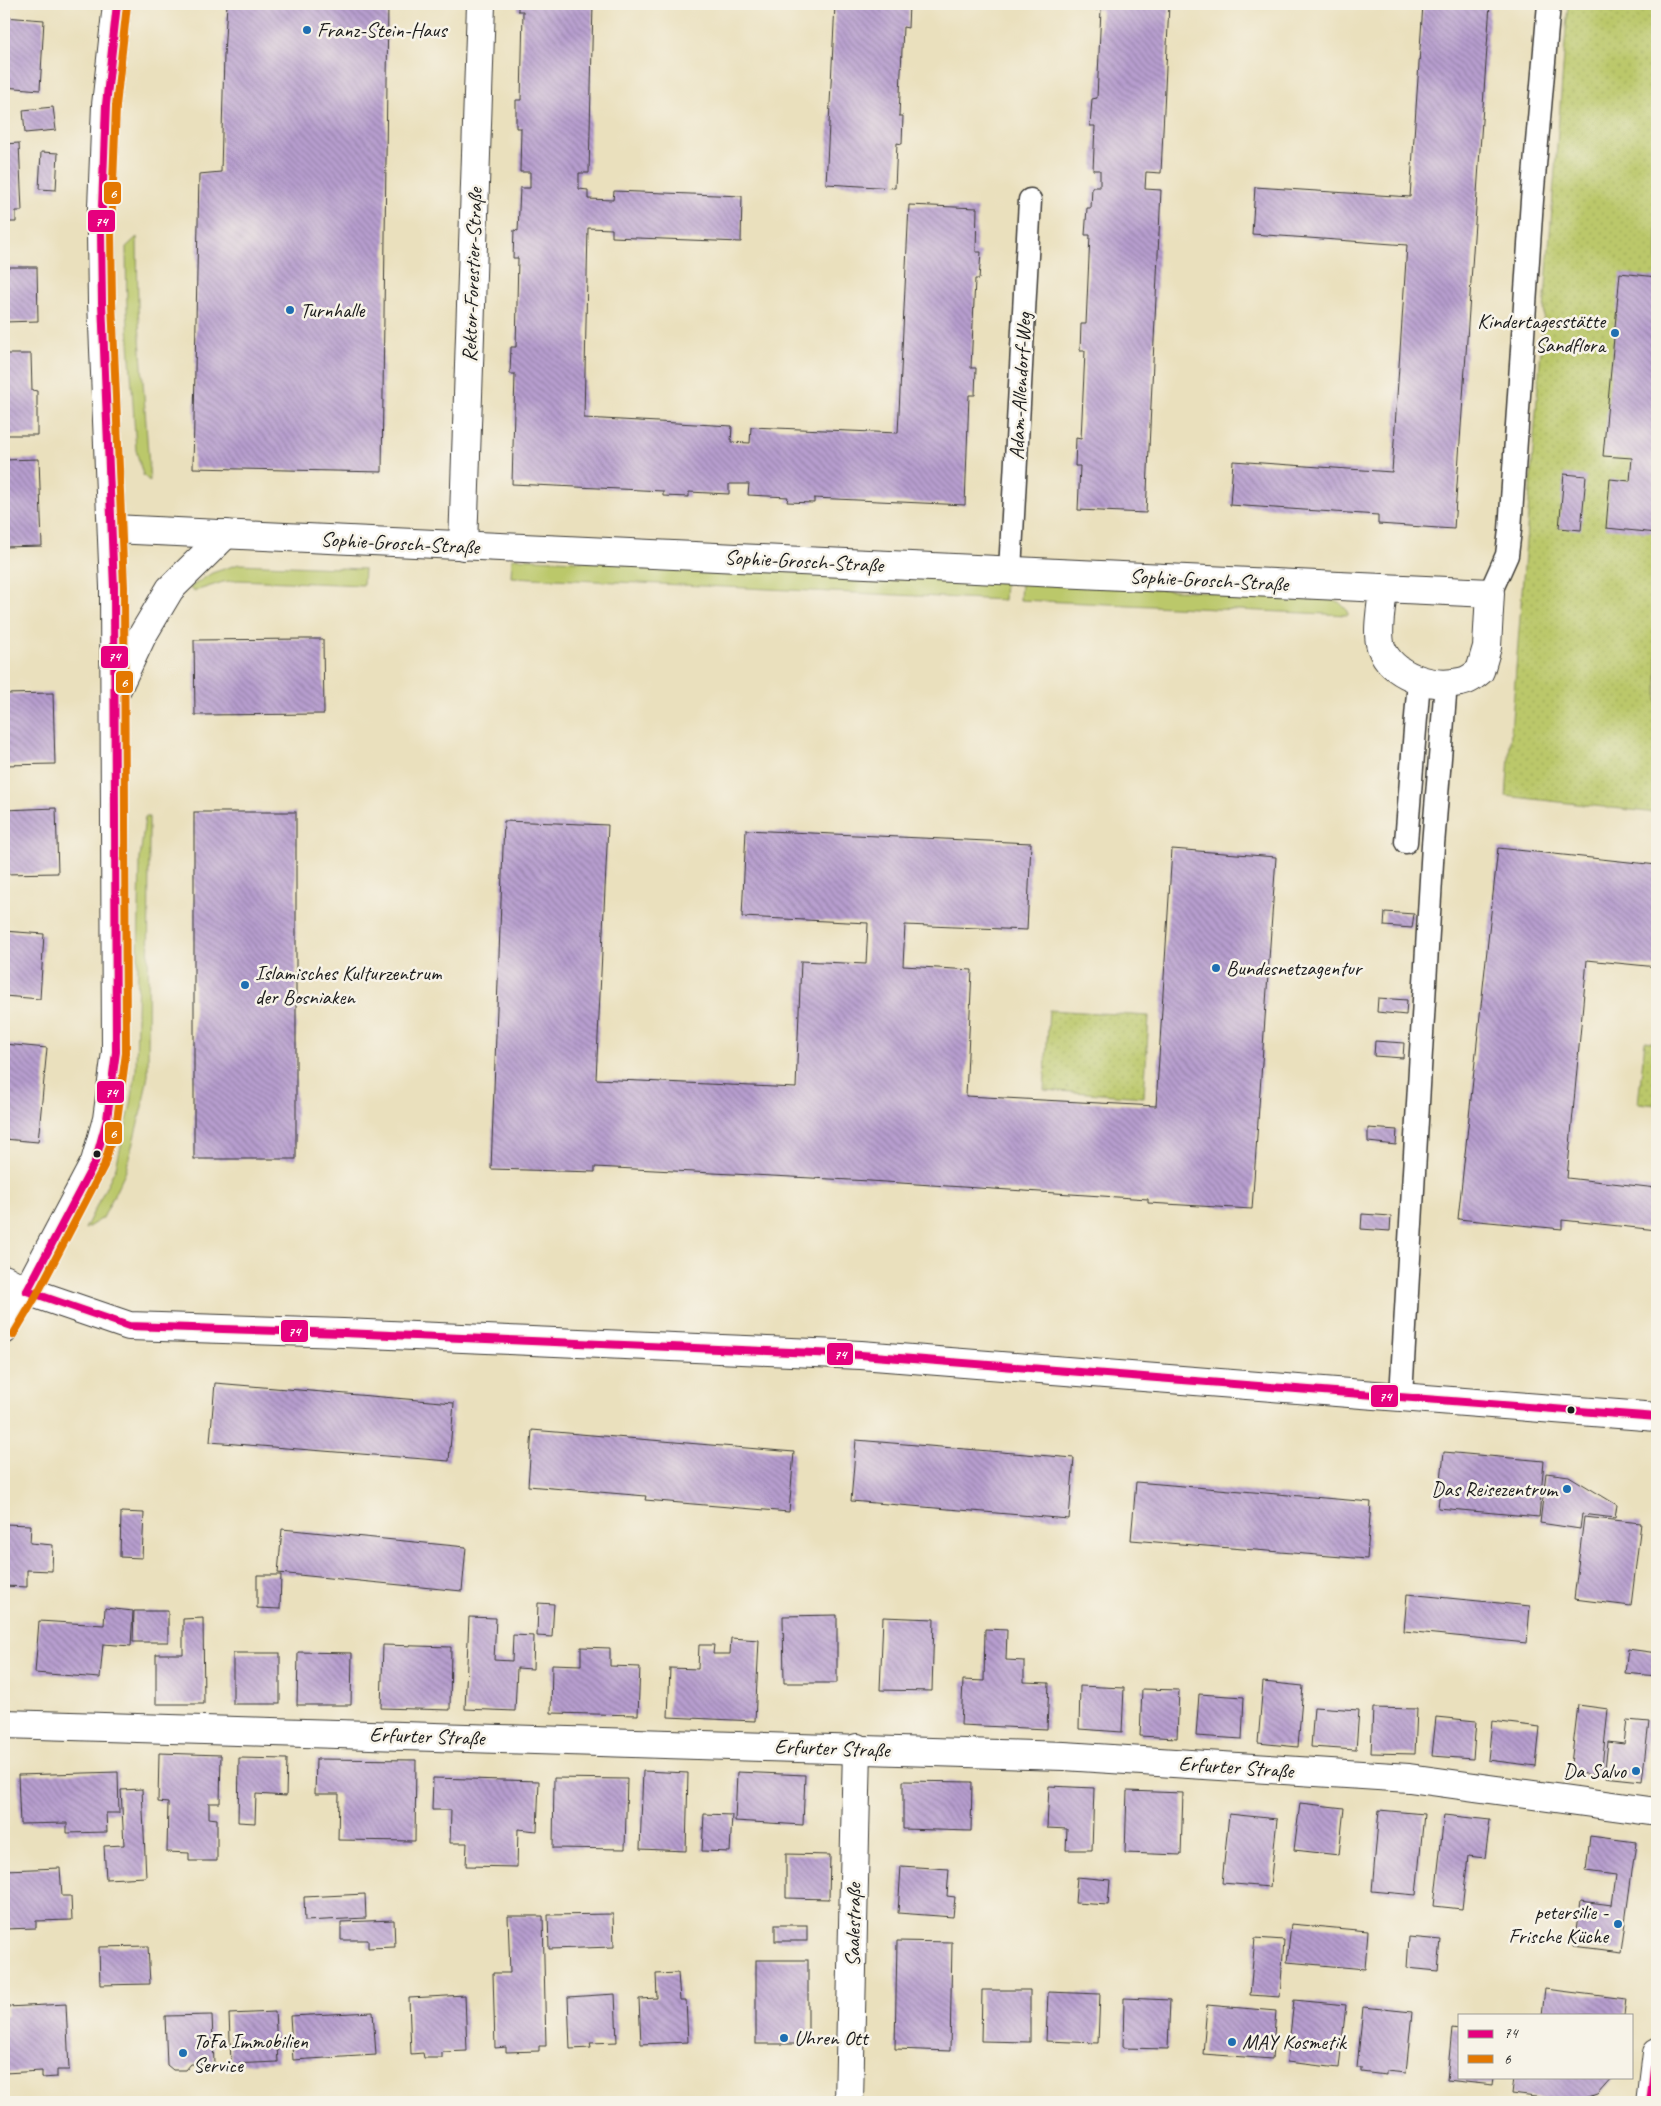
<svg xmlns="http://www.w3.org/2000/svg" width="1661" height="2106" font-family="Caveat,sans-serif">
<defs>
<pattern id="park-dots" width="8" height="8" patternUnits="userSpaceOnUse" patternTransform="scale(1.25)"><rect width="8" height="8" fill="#bbc86a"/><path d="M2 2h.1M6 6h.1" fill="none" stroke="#a0ab5b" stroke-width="1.8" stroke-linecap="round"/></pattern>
<pattern id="building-back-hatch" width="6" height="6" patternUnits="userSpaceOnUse" patternTransform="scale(1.25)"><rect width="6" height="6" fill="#b79ecf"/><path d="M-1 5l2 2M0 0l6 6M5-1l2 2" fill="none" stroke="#9480a7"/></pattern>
</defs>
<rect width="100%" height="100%" fill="#f7f3e8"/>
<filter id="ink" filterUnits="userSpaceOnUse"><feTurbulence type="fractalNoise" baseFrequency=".02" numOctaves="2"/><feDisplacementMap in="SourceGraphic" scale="10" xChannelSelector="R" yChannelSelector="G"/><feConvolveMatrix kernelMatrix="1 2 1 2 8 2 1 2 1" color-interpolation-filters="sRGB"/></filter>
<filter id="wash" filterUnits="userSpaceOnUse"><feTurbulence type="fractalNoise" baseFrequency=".0096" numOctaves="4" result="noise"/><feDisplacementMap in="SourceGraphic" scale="20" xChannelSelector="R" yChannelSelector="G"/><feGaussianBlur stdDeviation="1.12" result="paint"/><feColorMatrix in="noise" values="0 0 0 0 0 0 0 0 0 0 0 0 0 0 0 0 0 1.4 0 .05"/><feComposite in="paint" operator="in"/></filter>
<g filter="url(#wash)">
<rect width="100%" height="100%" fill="#eae0bd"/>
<!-- grass -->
<g fill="#bbc86a" stroke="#6c7243">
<path d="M137 237 138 308 150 482 143 475 136 450 127 311 126 247Z"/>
<path d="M512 558 1005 581 1004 600 511 577Z"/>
<path d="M239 564 364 569 363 585 238 580 223 582 195 591 189 588 212 573Z"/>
<path d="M1021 582 1329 598 1339 602 1348 611V615L1020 600Z"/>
<path d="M145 817H149L148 1075 142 1107 126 1170 103 1218 85 1229 116 1167 131 1104 136 1071 140 859Z"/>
</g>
<!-- park -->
<g fill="url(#park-dots)" stroke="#6c7243">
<path d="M1568 4H1657V813L1506 796Z"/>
<path d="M1049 1010 1149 1016 1144 1097 1044 1090Z"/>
<path d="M1645 1041 1657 1043V1105L1638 1103Z"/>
</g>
<g id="blocks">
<!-- building -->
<g fill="url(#building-back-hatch)">
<path d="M227 4H388L382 472 193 468 199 174 221 172 224 55Z"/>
<path d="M518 4H593L589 173H579V189L588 190V199L613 200 614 191 742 196 741 242 612 237V229L588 228 584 418 732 426 731 442 750 443 751 427 898 433 909 205 977 208 976 252H981L979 279H975L971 368H976L975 395H969L965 505 814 498V503L787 502 788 497 748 495 749 484H729V494L689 492V497L663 496V491L512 484 515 374H510L511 347H516L518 258H513L514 230 518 231 520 188H530V172H520L521 128H516V100H521L523 11H518Z"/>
<path d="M835 4H909L908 28 903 27 899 116H903L902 144 897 143 895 188 826 184Z"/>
<path d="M1096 4H1169L1161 173 1146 172 1145 189 1161 190 1146 513 1078 510 1080 466H1075L1076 438 1081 439 1085 351H1080L1081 324H1086L1090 235H1085L1087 208H1091L1092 187H1100V170H1093L1095 126H1090L1092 99 1097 98 1101 9 1096 10Z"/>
<path d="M1423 4H1490L1454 529 1378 524V515L1230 505 1233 461 1392 472 1407 245 1252 234 1255 187 1410 197Z"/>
<path d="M4 17 44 20 40 90 4 87Z"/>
<path d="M53 107 56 130 25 133 23 110Z"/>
<path d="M19 143 22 211H16V222H4V144Z"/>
<path d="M41 152 58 153 56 190 39 189Z"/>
<path d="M4 267H37L38 321 4 322Z"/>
<path d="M1620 273 1657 277V533L1606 528 1610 479 1630 481 1632 458 1603 456Z"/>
<path d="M4 354H31L32 390 37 391V435H4Z"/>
<path d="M39 459 42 546 4 547V460Z"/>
<path d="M1564 474 1586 476 1581 530 1559 528Z"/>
<path d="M304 639H323L324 714 195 715 194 640Z"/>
<path d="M53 693 55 764 4 765V694Z"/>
<path d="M56 808 58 873 4 874V810Z"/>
<rect x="194" y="812" width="102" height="347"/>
<path d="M504 821 608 825 596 1079 796 1088 801 961 866 964 868 923 742 917 746 830 1031 843 1027 930 905 925 903 966 972 970 966 1096 1156 1106 1172 849 1276 857 1252 1209 1148 1203V1199L870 1181 595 1167V1172L491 1169Z"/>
<path d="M1498 848 1657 865V967L1587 960 1567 1178 1657 1188V1230L1562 1220V1229L1458 1219Z"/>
<path d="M1385 912 1414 914 1412 928 1384 926Z"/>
<path d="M4 931 44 934 40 999 4 996Z"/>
<path d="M1378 998 1407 1000 1406 1015 1377 1012Z"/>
<path d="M1375 1041 1404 1043 1403 1058 1374 1056Z"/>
<path d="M4 1044 47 1048 38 1142 4 1139Z"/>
<path d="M1368 1128 1397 1130 1396 1145 1368 1142Z"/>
<path d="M1362 1214 1391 1216 1390 1231 1361 1229Z"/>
<path d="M215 1383 454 1403 449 1461 210 1442Z"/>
<path d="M532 1430 794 1452 789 1512 645 1500 646 1496 528 1486Z"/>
<path d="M856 1440 1074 1458 1069 1519 851 1501Z"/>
<path d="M1444 1452 1544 1461 1539 1517 1438 1508Z"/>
<path d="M1546 1473 1569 1476 1617 1505 1615 1518 1582 1514 1580 1529 1540 1523Z"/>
<path d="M1136 1482 1371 1502 1367 1559 1131 1540Z"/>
<path d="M121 1512 144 1513 142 1558 120 1557Z"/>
<path d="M1584 1517 1641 1523 1631 1606 1574 1599Z"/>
<path d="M4 1524 31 1525 30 1543 53 1545 52 1571 27 1570V1587L4 1586Z"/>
<path d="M282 1529 466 1547 462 1591 278 1573Z"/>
<path d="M257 1575H281L280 1609 257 1608Z"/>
<path d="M1407 1594 1530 1606 1527 1643 1404 1631Z"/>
<path d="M538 1603 554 1604 552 1637 537 1636Z"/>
<path d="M105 1608 133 1611 131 1646 103 1644 100 1678 35 1673 39 1621 104 1625Z"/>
<path d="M134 1611H168V1642H133Z"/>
<path d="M837 1615V1683H784L783 1616Z"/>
<path d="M469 1617 496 1618 494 1660 512 1661 513 1635 534 1636 533 1669 517 1668 515 1711 465 1709Z"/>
<path d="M883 1617 934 1619 932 1691 880 1690Z"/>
<path d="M203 1618 204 1704H156V1654H183V1619Z"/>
<path d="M985 1629 1007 1630 1006 1660 1024 1661V1682L1049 1683 1047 1729 961 1725 963 1680 984 1681Z"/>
<path d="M731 1638 759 1640 755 1721 668 1717 670 1668 698 1669 699 1645H714L713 1654H730Z"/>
<path d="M383 1645 451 1647 450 1710 381 1708Z"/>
<path d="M581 1647 610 1648V1666L640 1667 638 1715 551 1713 552 1664 581 1665Z"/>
<path d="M1628 1649 1657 1653V1676L1625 1673Z"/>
<path d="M298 1652 352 1653 351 1705H297Z"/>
<rect x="233" y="1653" width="47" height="51"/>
<path d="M1263 1682 1303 1686 1298 1747 1258 1743Z"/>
<path d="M1080 1686 1124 1688 1122 1732 1079 1729Z"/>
<path d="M1142 1689 1179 1690 1177 1738 1140 1736Z"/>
<path d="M1199 1694 1244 1697 1242 1739 1196 1736Z"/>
<path d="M1578 1705 1608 1709 1601 1776 1570 1772Z"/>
<path d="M1314 1707 1359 1710 1356 1750 1311 1747Z"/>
<path d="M1373 1708 1417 1709 1415 1754 1371 1753Z"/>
<path d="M1436 1717 1476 1721 1473 1759 1432 1756Z"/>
<path d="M1627 1720 1649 1722 1642 1781 1604 1777 1608 1742 1624 1744Z"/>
<path d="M1492 1721 1540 1727 1536 1766 1488 1760Z"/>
<path d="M159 1753 221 1755 220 1803H209V1818L217 1819V1861H189V1853L167 1852 168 1803 158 1802Z"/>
<path d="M239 1758 287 1759 286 1796 256 1794 255 1823 238 1822Z"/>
<path d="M316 1759 416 1760 415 1841 338 1840 339 1794H315Z"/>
<path d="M643 1771 688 1773 686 1851 640 1849Z"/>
<path d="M118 1772 119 1813H106L107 1832 67 1833V1823L20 1824 18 1775Z"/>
<path d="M737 1772 805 1775 803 1825 735 1821Z"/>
<path d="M433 1778 539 1781 537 1831 518 1829 517 1867 466 1866 467 1843H450L451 1810H432Z"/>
<path d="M554 1778 627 1779 625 1849 553 1848Z"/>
<path d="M903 1781 972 1782 971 1831 903 1829Z"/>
<path d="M1049 1786 1094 1788 1092 1850H1066L1067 1829 1047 1828Z"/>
<path d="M142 1789 146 1877 106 1879 104 1846 124 1845 121 1790Z"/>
<path d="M1127 1791 1183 1793 1181 1855 1125 1853Z"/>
<path d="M1300 1803 1344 1808 1339 1855 1294 1850Z"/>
<path d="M1379 1810 1424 1814 1416 1895 1372 1891Z"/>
<path d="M704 1814 732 1815 730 1852 702 1851Z"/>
<path d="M1229 1814 1277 1819 1270 1887 1222 1883Z"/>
<path d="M1444 1815 1490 1820 1485 1858 1468 1856 1462 1909 1434 1906Z"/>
<path d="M1590 1836 1636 1842 1621 1952 1574 1946 1580 1901 1612 1905 1616 1875 1586 1871Z"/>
<path d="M786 1854 830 1855 829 1899 786 1898Z"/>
<path d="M901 1866 949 1869 947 1896 955 1897 953 1917 898 1913Z"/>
<path d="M60 1868 62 1896H71L72 1920 36 1921V1928L4 1929V1870Z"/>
<path d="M1077 1877 1110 1880 1108 1905 1075 1903Z"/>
<path d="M365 1894 366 1918 305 1921 304 1897Z"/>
<path d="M613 1914 614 1947 549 1949 548 1915Z"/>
<path d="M508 1916H543L546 2046H539V2051L506 2052V2047L495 2048 493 1973H510Z"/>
<path d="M394 1920 395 1947 368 1948V1940H341V1922Z"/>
<path d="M1291 1924 1368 1931 1365 1969 1287 1962Z"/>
<rect x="775" y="1925" width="32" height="16"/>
<path d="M1409 1937 1441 1940 1438 1971 1407 1968Z"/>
<path d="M1255 1938 1284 1940 1280 1997 1250 1995Z"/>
<path d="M897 1941 952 1942 950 2051 895 2049Z"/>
<path d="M148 1946 150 1984 100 1985 99 1947Z"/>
<rect x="756" y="1960" width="52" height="84"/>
<path d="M678 1973 680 2000H686L688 2042 641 2044 639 1999 657 1998 656 1974Z"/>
<path d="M1545 1989 1626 1999 1624 2015H1542Z"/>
<path d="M982 1990H1030V2042L981 2041Z"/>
<path d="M1048 1992 1100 1994 1098 2043 1046 2041Z"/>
<path d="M615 1994 617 2042 590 2043 591 2048 570 2049 568 1997Z"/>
<path d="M465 1995 467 2051 442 2052V2058H424L423 2053 411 2054 409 1998Z"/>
<path d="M1124 1998 1170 2000 1168 2049 1123 2048Z"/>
<path d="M1294 2000 1346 2005 1339 2068 1287 2062Z"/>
<path d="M66 2004 69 2070H57V2077L42 2078V2071L4 2073V2016H8L7 2007Z"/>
<path d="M1207 2005 1276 2011 1272 2059 1203 2054Z"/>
<path d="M1363 2007 1412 2012 1406 2073 1386 2071V2075L1361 2072V2068H1357Z"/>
<path d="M275 2012 278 2062 231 2064 229 2014Z"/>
<path d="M373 2012 376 2055 293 2060 290 2016Z"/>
<path d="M212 2015 214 2064H191L186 2070H173L167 2065 165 2016Z"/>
<path d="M1452 2028 1460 2029V2077H1494L1493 2085 1447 2080Z"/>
<path d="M1514 2077H1614L1598 2095 1575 2102 1512 2094Z"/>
</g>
</g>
</g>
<g filter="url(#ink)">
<use href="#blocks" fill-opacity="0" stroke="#3b3934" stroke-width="1"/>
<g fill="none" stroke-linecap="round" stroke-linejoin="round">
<!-- service casing -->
<g stroke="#3b3934" stroke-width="25">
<g id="service">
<path d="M1010 571 1030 200"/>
<path d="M1490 593 1507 555 1510 530 1532 200 1549 4"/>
<path d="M1406 842 1419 680"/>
<path d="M1401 1396 1433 845 1446 683"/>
</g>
</g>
<!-- minor casing -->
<g stroke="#3b3934" stroke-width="30">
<g id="minor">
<path d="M113 529 1490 593 1487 647 1480 671C1474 676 1468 681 1460 682 1431 688 1392 676 1381 647 1376 632 1382 604 1383 589"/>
<path d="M463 546 481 4"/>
<path d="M116 691 142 636 170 589 226 534"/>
<path d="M4 1279 27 1291 129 1326 343 1333 861 1355 1657 1417"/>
<path d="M4 1724 1064 1756 1409 1778 1657 1812"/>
<path d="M849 2102 857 1748"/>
<path d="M1651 2102 1657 2053"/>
</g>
</g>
<!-- tertiary casing -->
<g stroke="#3b3934" stroke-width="30">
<path id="tertiary" d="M4 1330 27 1291 95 1162 107 1119 116 1052 114 587 102 302 101 233 106 105 117 4"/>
</g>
<!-- service -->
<use href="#service" stroke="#fff" stroke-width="22"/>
<!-- minor -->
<use href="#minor" stroke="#fff" stroke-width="28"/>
<!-- tertiary -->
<use href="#tertiary" stroke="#fff" stroke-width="28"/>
<!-- bus-1 casing -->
<g stroke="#f7f3e8" stroke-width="11">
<g id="bus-1">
<path d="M27 1291 129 1326 343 1333 861 1355 1657 1417"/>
<path d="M27 1291 95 1162 107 1119 116 1052 114 587 102 302 101 233 106 105 117 4"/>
<path d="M1651 2102 1657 2053"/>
</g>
</g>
<!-- bus-2 casing -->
<g stroke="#f7f3e8" stroke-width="11">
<path id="bus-2" d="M13 1335 36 1296 104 1166 117 1120 126 1053 124 587 112 302 111 233 116 106 127 5"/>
</g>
<!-- bus-1 -->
<use href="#bus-1" stroke="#e6007e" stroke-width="8"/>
<!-- bus-2 -->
<use href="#bus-2" stroke="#e47801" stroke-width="8"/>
</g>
</g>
<!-- markers -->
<g fill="#1f6fb2" stroke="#f7f3e8" stroke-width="2">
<circle cx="307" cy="30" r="5"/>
<circle cx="290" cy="310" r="5"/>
<circle cx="1615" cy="333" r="5"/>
<circle cx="1216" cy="968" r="5"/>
<circle cx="245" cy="985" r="5"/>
<circle cx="1567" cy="1489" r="5"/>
<circle cx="1636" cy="1771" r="5"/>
<circle cx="1618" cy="1924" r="5"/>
<circle cx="784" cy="2038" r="5"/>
<circle cx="1232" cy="2042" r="5"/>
<circle cx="183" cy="2053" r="5"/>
</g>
<g fill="#1c1c1c" stroke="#f7f3e8" stroke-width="2">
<circle cx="97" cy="1154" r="4.5"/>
<circle cx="1571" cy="1410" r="4.5"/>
</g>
<g text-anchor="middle" stroke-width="5" stroke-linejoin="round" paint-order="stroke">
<!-- poi labels -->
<g font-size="21" fill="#1c1c1c" stroke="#f7f3e8" text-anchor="start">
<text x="317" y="37">Franz-Stein-Haus</text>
<text x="300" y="317">Turnhalle</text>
<text x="1605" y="328" text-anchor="end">Kindertagesstätte<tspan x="1605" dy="24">Sandflora</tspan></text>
<text x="1226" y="975">Bundesnetzagentur</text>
<text x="255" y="980">Islamisches Kulturzentrum<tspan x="255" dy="24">der Bosniaken</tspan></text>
<text x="1557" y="1496" text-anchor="end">Das Reisezentrum</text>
<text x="1626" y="1778" text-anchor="end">Da Salvo</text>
<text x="1608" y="1919" text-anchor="end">petersilie -<tspan x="1608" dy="24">Frische Küche</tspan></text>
<text x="794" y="2045">Uhren Ott</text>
<text x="193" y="2048">ToFa Immobilien<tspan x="193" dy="24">Service</tspan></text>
<text x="1242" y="2049">MAY Kosmetik</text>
</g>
<!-- street labels -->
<g font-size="21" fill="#1c1c1c" stroke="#f7f3e8">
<text transform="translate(472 275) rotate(-88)" y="7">Rektor-Forestier-Straße</text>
<text transform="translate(1020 386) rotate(-87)" y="7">Adam-Allendorf-Weg</text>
<text transform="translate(400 543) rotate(3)" y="7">Sophie-Grosch-Straße</text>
<text transform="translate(804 561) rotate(3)" y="7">Sophie-Grosch-Straße</text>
<text transform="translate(1209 580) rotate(3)" y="7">Sophie-Grosch-Straße</text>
<text transform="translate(427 1736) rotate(2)" y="7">Erfurter Straße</text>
<text transform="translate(832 1748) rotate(2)" y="7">Erfurter Straße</text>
<text transform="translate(1236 1767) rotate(4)" y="7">Erfurter Straße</text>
<text transform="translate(853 1925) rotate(-89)" y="7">Saalestraße</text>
</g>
</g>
<g stroke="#f7f3e8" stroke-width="2">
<rect x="103" y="181" width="19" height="24" rx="5" fill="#e47801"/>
<rect x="87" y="209" width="29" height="24" rx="5" fill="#e6007e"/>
<rect x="100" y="645" width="29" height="24" rx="5" fill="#e6007e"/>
<rect x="115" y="670" width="19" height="24" rx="5" fill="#e47801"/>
<rect x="96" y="1080" width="29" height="24" rx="5" fill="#e6007e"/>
<rect x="104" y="1121" width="19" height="24" rx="5" fill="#e47801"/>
<rect x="280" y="1319" width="29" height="24" rx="5" fill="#e6007e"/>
<rect x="826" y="1342" width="28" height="24" rx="5" fill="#e6007e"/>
<rect x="1370" y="1384" width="29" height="24" rx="5" fill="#e6007e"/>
</g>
<g font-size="14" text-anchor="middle" font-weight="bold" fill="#fff">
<text x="113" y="198">6</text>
<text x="101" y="226">74</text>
<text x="114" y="661">74</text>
<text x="124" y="687">6</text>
<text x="111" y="1097">74</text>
<text x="113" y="1138">6</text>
<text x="294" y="1336">74</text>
<text x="840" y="1359">74</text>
<text x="1385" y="1401">74</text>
</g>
<!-- margin -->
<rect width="1661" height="2106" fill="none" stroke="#f7f3e8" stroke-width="20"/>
<!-- legend -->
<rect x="1458" y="2014" width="175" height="65" fill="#f7f3e8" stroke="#9f9d96"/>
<rect x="1468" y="2030" width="25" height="8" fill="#e6007e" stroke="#9f9d96"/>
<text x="1504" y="2038" font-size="15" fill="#1c1c1c">74</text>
<rect x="1468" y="2055" width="25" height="8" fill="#e47801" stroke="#9f9d96"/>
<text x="1504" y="2064" font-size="15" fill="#1c1c1c">6</text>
</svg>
